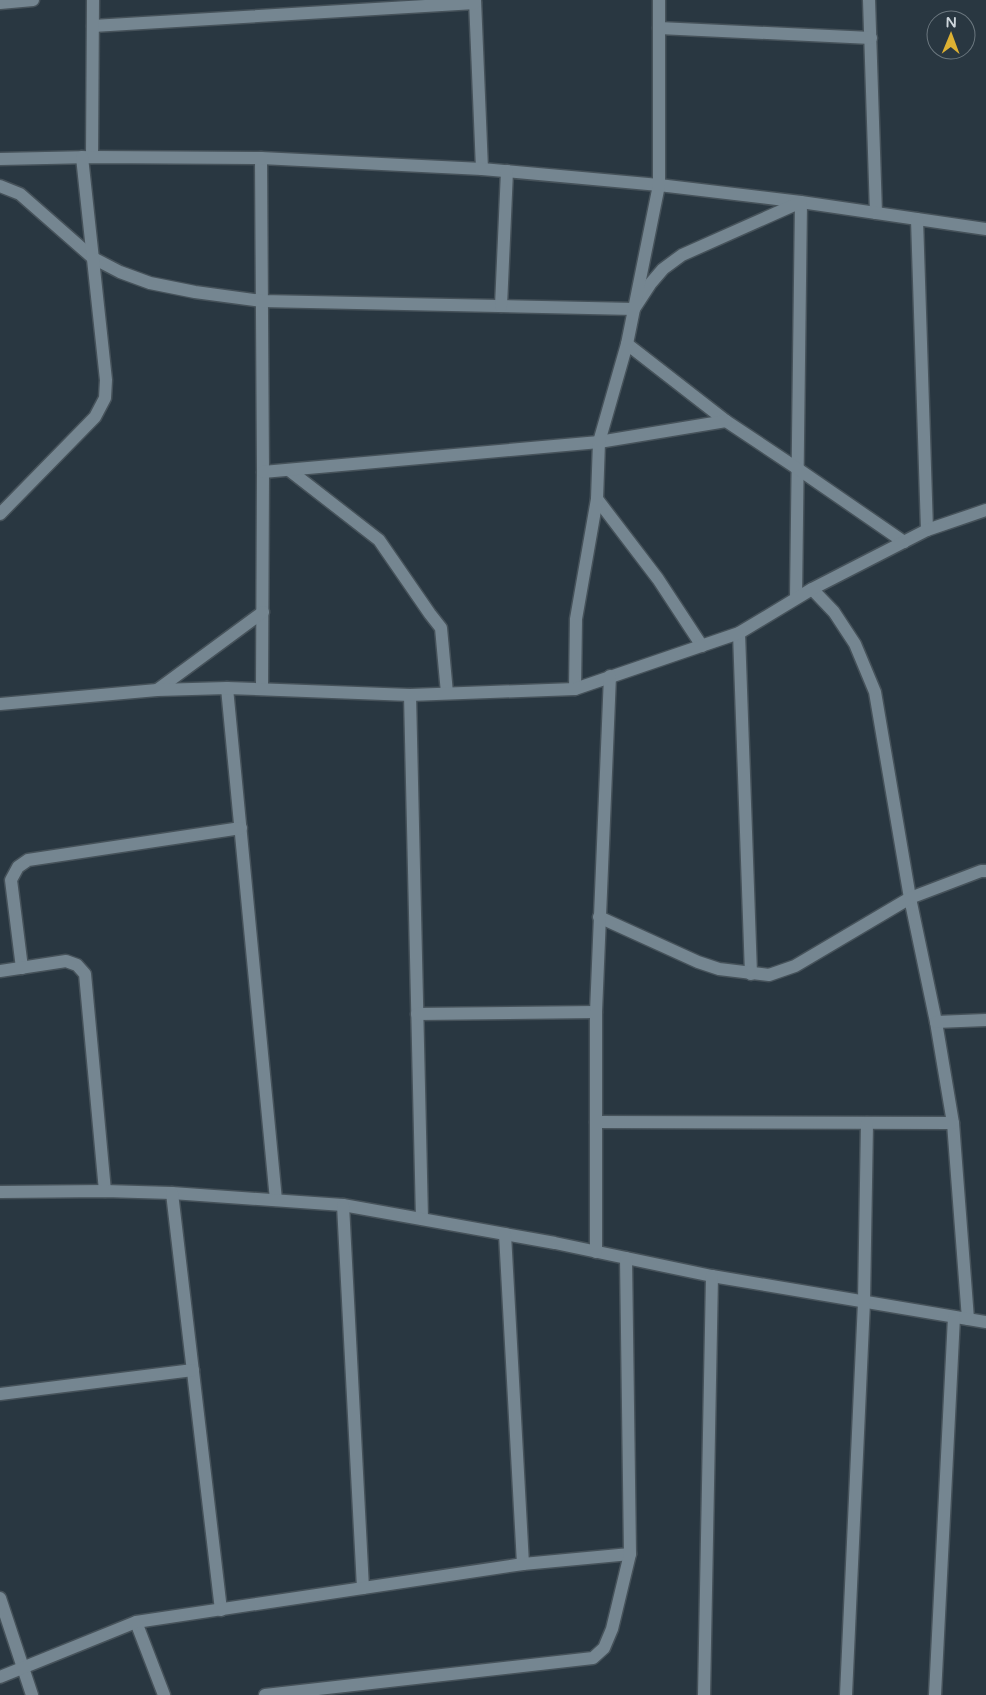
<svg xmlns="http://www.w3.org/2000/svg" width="986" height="1695" font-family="'Varela Round',sans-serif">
<rect width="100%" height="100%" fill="#293741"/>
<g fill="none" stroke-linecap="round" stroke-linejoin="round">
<!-- minor casing -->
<g stroke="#46525a" stroke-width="15">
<g id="minor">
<path d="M475 0 482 169"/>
<path d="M869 0 876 213"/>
<path d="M0 3 33 0"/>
<path d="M93 26 475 3"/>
<path d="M659 28 871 38"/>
<path d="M92 157 93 0"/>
<path d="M261 158 263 472 262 689"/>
<path d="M0 159 92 157 261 158 482 169 659 185 801 202 986 229"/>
<path d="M0 186 20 194 93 258 120 272 150 283 195 292 262 301 634 309 651 283 663 269 682 255 801 202 796 598"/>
<path d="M917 219 927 530"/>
<path d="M501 306 507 171"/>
<path d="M627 344 726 421 798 469 904 542"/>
<path d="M289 470 379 540 430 614 441 628 447 693"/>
<path d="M263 472 599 442 726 421"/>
<path d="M597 499 658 579 702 646"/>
<path d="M0 514 95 417 105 398 106 380 82 157"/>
<path d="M812 589 834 612 855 644 875 692 910 898 936 1022 953 1123 968 1319"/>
<path d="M739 633 751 974"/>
<path d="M227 688 276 1200"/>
<path d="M575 689 576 619 597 499 599 442 627 344 659 185V0"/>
<path d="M157 690 263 612"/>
<path d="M410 695 422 1219"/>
<path d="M0 704 157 690 227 688 410 695 575 689 739 633 812 589 927 530 986 510"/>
<path d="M599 917 698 962 719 969 769 975 795 966 910 898 981 871H986"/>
<path d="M22 968 11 880 18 867 28 860 241 828"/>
<path d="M0 971 66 961 77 965 85 974 105 1191"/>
<path d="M417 1014 596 1012"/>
<path d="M936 1022 986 1020"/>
<path d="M596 1122 953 1123"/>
<path d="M0 1192 105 1191 172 1193 343 1205 555 1243 712 1276 986 1322"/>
<path d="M172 1193 221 1610"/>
<path d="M343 1205 363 1588"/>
<path d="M505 1234 523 1564"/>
<path d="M596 1252V1012L610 676"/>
<path d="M0 1394 193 1370"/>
<path d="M0 1598 32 1695"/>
<path d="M136 1622 164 1695"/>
<path d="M0 1677 136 1622 523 1564 630 1554"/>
<path d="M265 1695 593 1658 604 1648 612 1629 630 1554 626 1258"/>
<path d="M704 1695 712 1276"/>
<path d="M846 1695 864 1302 867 1123"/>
<path d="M935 1695 954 1317"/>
</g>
</g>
<!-- minor -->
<use href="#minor" stroke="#758691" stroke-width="12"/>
</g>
<!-- north arrow -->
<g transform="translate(951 35) rotate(1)"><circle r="24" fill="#293741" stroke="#6b777f"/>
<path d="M0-4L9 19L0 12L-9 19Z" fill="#ddb133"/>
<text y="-8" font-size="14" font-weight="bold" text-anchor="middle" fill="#cfd7dd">N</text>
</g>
</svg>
